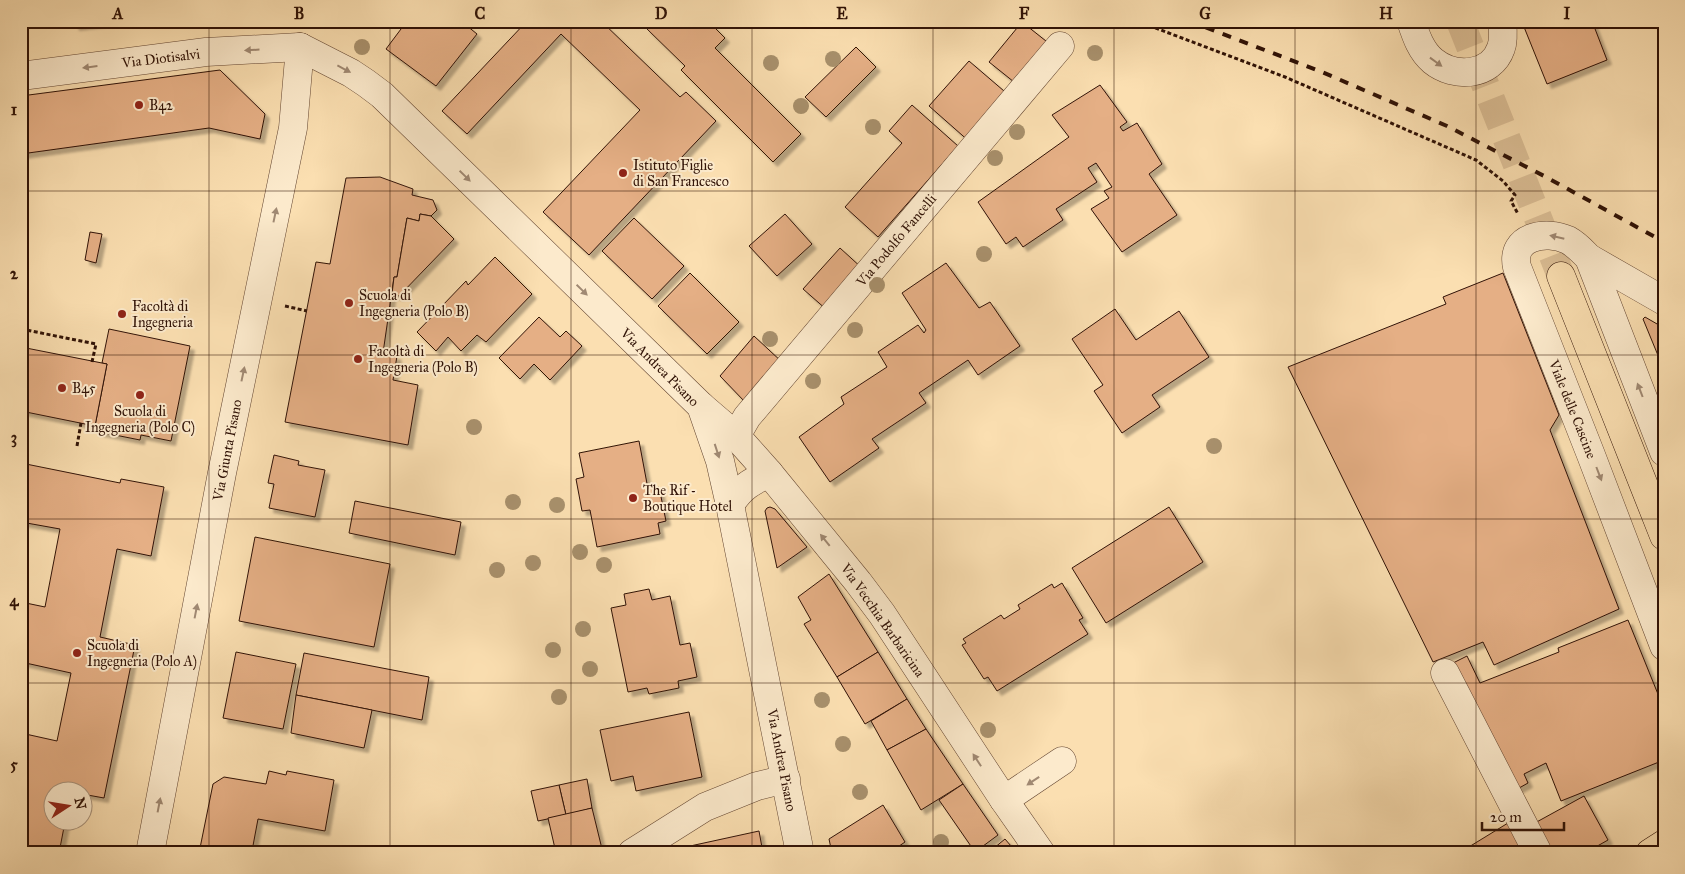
<svg xmlns="http://www.w3.org/2000/svg" width="1685" height="874" font-family="'IM FELL Great Primer',serif">
<defs>
<filter id="shadow"><feDropShadow dx="4.5" dy="4.5" stdDeviation="1" flood-color="#0004"/></filter>
</defs>
<rect width="100%" height="100%" fill="#fbdfb1"/>
<filter id="stains"><feTurbulence type="fractalNoise" baseFrequency=".004" numOctaves="4"/><feColorMatrix values="0 0 0 0 .2 0 0 0 0 .09 0 0 0 0 .02 0 0 0 .5 -.17"/></filter>
<radialGradient id="worn" r=".72"><stop offset=".6" stop-color="#630" stop-opacity="0"/><stop offset="1" stop-color="#630" stop-opacity=".3"/></radialGradient>
<!-- building -->
<g fill="#e5af85" stroke="#301206" filter="url(#shadow)">
<path d="M74 21H113L75 26Z"/>
<path d="M407 21H461L477 34 436 86 386 49Z"/>
<path d="M527 21H601L680 97 686 92 716 121 589 255 543 212 640 110 561 34 467 134 442 111Z"/>
<path d="M653 21H708L725 38 715 48 801 134 773 162 681 70 685 66 646 28Z"/>
<path d="M1524 21H1592L1607 60 1547 84 1522 22Z"/>
<path d="M1022 22 1051 45 1019 86 989 62Z"/>
<path d="M856 47 876 67 826 117 805 97Z"/>
<path d="M969 61 1011 97 971 143 929 106Z"/>
<path d="M220 70 265 114 260 139 209 128 21 154V96Z"/>
<path d="M1100 85 1127 122 1120 127 1123 131 1137 123 1162 164 1149 174 1177 215 1122 252 1091 209 1109 198 1104 191 1112 187 1096 163 1088 168 1097 182 1056 209 1063 220 1023 247 1016 237 1006 244 978 202 1069 137 1052 115Z"/>
<path d="M912 105 958 146 878 237 845 207 902 143 889 131Z"/>
<path d="M380 177 413 189 412 195 433 200 437 210 431 216 420 214 419 221 407 218 397 277H394L383 353 397 356 393 380 418 385 408 445 285 422 316 262 330 264 346 178Z"/>
<path d="M420 214 431 216 454 239 399 296 392 294 394 277H397L407 218 419 221Z"/>
<path d="M785 214 812 244 777 276 749 246Z"/>
<path d="M634 218 684 266 652 299 602 251Z"/>
<path d="M90 232 102 234 96 263 85 260Z"/>
<path d="M840 248 863 269 827 310 803 289Z"/>
<path d="M495 257 532 294 486 342 477 335 461 351 448 337 436 351 417 332 466 281 468 285Z"/>
<path d="M946 263 979 308 990 302 1020 346 978 375 968 360 919 393 926 403 872 439 879 448 830 482 799 437 844 404 841 397 887 367 878 352 918 325 924 333 926 330 902 293Z"/>
<path d="M690 273 739 322 707 354 658 306Z"/>
<path d="M1503 273 1559 415 1550 430 1619 609 1494 665 1483 642 1433 662 1288 367 1446 304 1443 297Z"/>
<path d="M1115 309 1136 340 1179 311 1209 357 1152 395 1160 407 1122 433 1094 391 1103 385 1072 339Z"/>
<path d="M539 317 560 337 566 331 582 346 550 380 534 364 520 379 499 358Z"/>
<path d="M1645 317 1664 328V370L1643 319Z"/>
<path d="M109 329 190 346 171 441 141 435 140 440 95 431V426L107 364 102 363Z"/>
<path d="M754 336 783 363 746 403 720 376Z"/>
<path d="M21 347 107 364 95 426 21 411Z"/>
<path d="M639 441 648 489 659 487 666 521 658 523 660 534 597 547 590 510 582 511 576 479 584 477 579 453Z"/>
<path d="M274 455 299 461 298 465 325 470 315 517 269 508 274 484 268 483Z"/>
<path d="M21 463 120 483 121 479 164 487 151 556 117 549 100 637 135 645 104 798 82 794V792H52V822H65L59 853H21V733L57 741 71 673 21 662V602L45 607 60 529 21 522Z"/>
<path d="M355 501 461 522 455 555 349 533Z"/>
<path d="M770 507 775 509 807 547 777 568 765 511 767 508Z"/>
<path d="M1169 507 1203 562 1106 623 1072 568Z"/>
<path d="M255 537 390 564 374 647 239 621Z"/>
<path d="M829 574 878 652 837 677 804 624 811 620 798 597Z"/>
<path d="M1062 583 1083 618 1079 620 1088 634 997 691 988 677 984 679 962 645 966 643 963 639 1001 615 1004 619 1020 609 1018 605 1052 584 1054 588Z"/>
<path d="M649 589 652 600 670 596 680 645 690 643 697 677 678 681 679 688 649 694 647 688 628 692 611 608 626 605 624 594Z"/>
<path d="M1628 620 1664 709V760L1561 801 1546 763 1524 774 1528 783 1512 792 1447 666 1467 656 1480 683 1559 652 1558 648Z"/>
<path d="M236 652 296 664 283 729 223 718Z"/>
<path d="M878 652 907 699 865 724 837 677Z"/>
<path d="M304 653 429 677 422 720 296 695Z"/>
<path d="M296 695 372 710 364 748 291 733Z"/>
<path d="M907 699 926 729 887 750 871 721Z"/>
<path d="M689 712 702 777 636 791 633 776 611 781 600 730Z"/>
<path d="M926 729 963 784 921 810 887 750Z"/>
<path d="M269 771 286 775 287 771 334 780 325 831 258 819 252 851 262 853H199L213 784 224 777 266 784Z"/>
<path d="M587 779 592 808 566 815 559 785Z"/>
<path d="M963 784 998 835 975 852 939 800Z"/>
<path d="M559 785 566 815 538 821 531 791Z"/>
<path d="M1584 796 1608 840 1585 853H1548L1533 824Z"/>
<path d="M883 805 905 842 889 853H832L829 839Z"/>
<path d="M592 808 603 853H556L548 818Z"/>
<path d="M1508 823 1526 853H1459Z"/>
<path d="M759 831 763 853H682L681 848Z"/>
<path d="M1005 839 1017 853H988Z"/>
</g>
<g fill="none" stroke-linecap="round" stroke-linejoin="round">
<!-- major-tunnel -->
<path stroke="#ddc097" stroke-width="28" stroke-dasharray="28 14" stroke-linecap="butt" d="M1460 21 1561 276"/>
<!-- minor casing -->
<g stroke="#634531" stroke-width="29">
<g id="minor">
<path d="M1411 21C1416 36 1421 51 1433 61 1454 78 1491 77 1501 48 1504 40 1503 30 1502 21"/>
<path d="M21 76 206 52 300 47 351 73 366 83 382 95 701 406 720 461 730 505 800 853"/>
<path d="M1589 258 1664 301"/>
<path d="M701 406 736 436 769 473 858 582 882 614 1004 800 1041 853"/>
<path d="M736 436 747 417 1060 46"/>
<path d="M1664 452 1589 258C1582 251 1577 245 1568 240 1546 230 1510 236 1517 267L1591 455 1664 646"/>
<path d="M730 505C741 487 751 482 769 473"/>
<path d="M1445 673 1538 853"/>
<path d="M1004 800 1062 761"/>
<path d="M150 853 222 473 293 128 300 47"/>
<path d="M632 853 705 807 757 786 786 779"/>
</g>
</g>
<!-- major casing -->
<g stroke="#301206" stroke-width="29">
<g id="major">
<path d="M1561 276 1664 536"/>
<path d="M1650 853 1664 844"/>
</g>
</g>
<!-- path -->
<g stroke="#301206" stroke-width="3" stroke-dasharray="4 2.5" stroke-linecap="butt">
<path d="M1137 21 1285 77 1476 160 1503 181 1515 195 1511 201 1518 214"/>
<path d="M285 306 307 311"/>
<path d="M21 329 96 344 92 362"/>
<path d="M77 446 81 423"/>
</g>
<!-- minor -->
<use href="#minor" stroke="#fceacc" stroke-width="28"/>
<!-- major -->
<use href="#major" stroke="#fbdfb1" stroke-width="28"/>
<!-- rail -->
<path stroke="#301206" stroke-width="4" stroke-dasharray="9 9" stroke-linecap="butt" d="M1189 21 1322 72 1447 126 1546 177 1664 242"/>
</g>
<!-- trees -->
<g fill="#a8906c">
<circle cx="362" cy="47" r="8"/>
<circle cx="1095" cy="53" r="8"/>
<circle cx="833" cy="59" r="8"/>
<circle cx="771" cy="63" r="8"/>
<circle cx="801" cy="106" r="8"/>
<circle cx="873" cy="127" r="8"/>
<circle cx="1017" cy="132" r="8"/>
<circle cx="995" cy="158" r="8"/>
<circle cx="984" cy="254" r="8"/>
<circle cx="877" cy="285" r="8"/>
<circle cx="855" cy="330" r="8"/>
<circle cx="770" cy="339" r="8"/>
<circle cx="813" cy="381" r="8"/>
<circle cx="474" cy="427" r="8"/>
<circle cx="1214" cy="446" r="8"/>
<circle cx="513" cy="502" r="8"/>
<circle cx="557" cy="505" r="8"/>
<circle cx="580" cy="552" r="8"/>
<circle cx="533" cy="563" r="8"/>
<circle cx="604" cy="565" r="8"/>
<circle cx="497" cy="570" r="8"/>
<circle cx="583" cy="629" r="8"/>
<circle cx="553" cy="650" r="8"/>
<circle cx="590" cy="669" r="8"/>
<circle cx="559" cy="697" r="8"/>
<circle cx="822" cy="700" r="8"/>
<circle cx="988" cy="730" r="8"/>
<circle cx="843" cy="744" r="8"/>
<circle cx="860" cy="792" r="8"/>
<circle cx="941" cy="842" r="8"/>
</g>
<!-- one-way arrows -->
<defs><path id="oneway-solid" d="M-6-.8H1V-3.2L6.5 0L1 3.2V.8H-6Z" transform="scale(1.25)"/></defs>
<g fill="#a08973">
<use href="#oneway-solid" transform="translate(252 50) rotate(177)"/>
<use href="#oneway-solid" transform="translate(1436 62) rotate(36)"/>
<use href="#oneway-solid" transform="translate(90 67) rotate(173)"/>
<use href="#oneway-solid" transform="translate(344 69) rotate(28)"/>
<use href="#oneway-solid" transform="translate(465 176) rotate(44)"/>
<use href="#oneway-solid" transform="translate(275 215) rotate(-78)"/>
<use href="#oneway-solid" transform="translate(1557 237) rotate(-167)"/>
<use href="#oneway-solid" transform="translate(582 290) rotate(44)"/>
<use href="#oneway-solid" transform="translate(243 374) rotate(-78)"/>
<use href="#oneway-solid" transform="translate(1640 390) rotate(-111)"/>
<use href="#oneway-solid" transform="translate(717 451) rotate(72)"/>
<use href="#oneway-solid" transform="translate(1599 474) rotate(69)"/>
<use href="#oneway-solid" transform="translate(825 540) rotate(-129)"/>
<use href="#oneway-solid" transform="translate(196 611) rotate(-79)"/>
<use href="#oneway-solid" transform="translate(977 760) rotate(-123)"/>
<use href="#oneway-solid" transform="translate(1033 781) rotate(146)"/>
<use href="#oneway-solid" transform="translate(159 805) rotate(-79)"/>
</g>
<!-- grid -->
<path fill="none" stroke="#301206" stroke-width="1" stroke-opacity="0.55" d="M209 21V853M390 21V853M571 21V853M752 21V853M933 21V853M1114 21V853M1295 21V853M1476 21V853M21 191H1664M21 355H1664M21 519H1664M21 683H1664"/>
<!-- markers -->
<g fill="#8f2418" stroke="#fceacc" stroke-width="2">
<circle cx="139" cy="105" r="5"/>
<circle cx="623" cy="173" r="5"/>
<circle cx="349" cy="303" r="5"/>
<circle cx="122" cy="314" r="5"/>
<circle cx="358" cy="359" r="5"/>
<circle cx="62" cy="388" r="5"/>
<circle cx="140" cy="395" r="5"/>
<circle cx="633" cy="498" r="5"/>
<circle cx="77" cy="653" r="5"/>
</g>
<g text-anchor="middle" stroke-width="4" stroke-linejoin="round" paint-order="stroke">
<!-- street labels -->
<g font-size="14" fill="#301206" stroke="#fceacc">
<text transform="translate(161 58) rotate(-7)" y="5">Via Diotisalvi</text>
<text transform="translate(896 240) rotate(-50)" y="5">Via Podolfo Fancelli</text>
<text transform="translate(660 367) rotate(45)" y="5">Via Andrea Pisano</text>
<text transform="translate(1573 409) rotate(68)" y="5">Viale delle Cascine</text>
<text transform="translate(227 450) rotate(-79)" y="5">Via Giunta Pisano</text>
<text transform="translate(883 620) rotate(55)" y="5">Via Vecchia Barbaricina</text>
<text transform="translate(782 760) rotate(79)" y="5">Via Andrea Pisano</text>
</g>
<!-- poi labels -->
<g font-size="14" fill="#301206" stroke="#fceacc" text-anchor="start">
<text x="149" y="110">B42</text>
<text x="633" y="170">Istituto Figlie<tspan x="633" dy="16">di San Francesco</tspan></text>
<text x="359" y="300">Scuola di<tspan x="359" dy="16">Ingegneria (Polo B)</tspan></text>
<text x="132" y="311">Facoltà di<tspan x="132" dy="16">Ingegneria</tspan></text>
<text x="368" y="356">Facoltà di<tspan x="368" dy="16">Ingegneria (Polo B)</tspan></text>
<text x="72" y="393">B45</text>
<text x="140" y="416" text-anchor="middle">Scuola di<tspan x="140" dy="16">Ingegneria (Polo C)</tspan></text>
<text x="643" y="495">The Rif -<tspan x="643" dy="16">Boutique Hotel</tspan></text>
<text x="87" y="650">Scuola di<tspan x="87" dy="16">Ingegneria (Polo A)</tspan></text>
</g>
</g>
<!-- margin -->
<rect width="1685" height="874" fill="none" stroke="#fbdfb1" stroke-width="55"/>
<!-- north arrow -->
<g transform="translate(68 806) rotate(78)"><circle r="24" fill="#fceacc" stroke="#aa947d"/>
<path d="M0-4L9 19L0 12L-9 19Z" fill="#8f2418"/>
<text y="-8" font-size="14" font-weight="bold" text-anchor="middle" fill="#301206">N</text>
</g>
<!-- scale -->
<path d="M1482 822v8h82v-8" fill="none" stroke="#301206" stroke-width="2.5"/>
<text x="1490" y="822" font-size="15" fill="#301206" stroke="#fceacc" stroke-width="4" paint-order="stroke">20 m</text>
<rect x="28" y="28" width="1630" height="818" fill="none" stroke="#301206" stroke-width="2"/>
<g font-size="16" text-anchor="middle" font-weight="bold" fill="#301206">
<text x="118" y="19">A</text>
<text x="299" y="19">B</text>
<text x="480" y="19">C</text>
<text x="661" y="19">D</text>
<text x="842" y="19">E</text>
<text x="1024" y="19">F</text>
<text x="1205" y="19">G</text>
<text x="1386" y="19">H</text>
<text x="1567" y="19">I</text>
<text x="14" y="115">1</text>
<text x="14" y="279">2</text>
<text x="14" y="443">3</text>
<text x="14" y="606">4</text>
<text x="14" y="770">5</text>
</g>
<rect width="100%" height="100%" filter="url(#stains)"/>
<rect width="100%" height="100%" fill="url(#worn)"/>
</svg>
